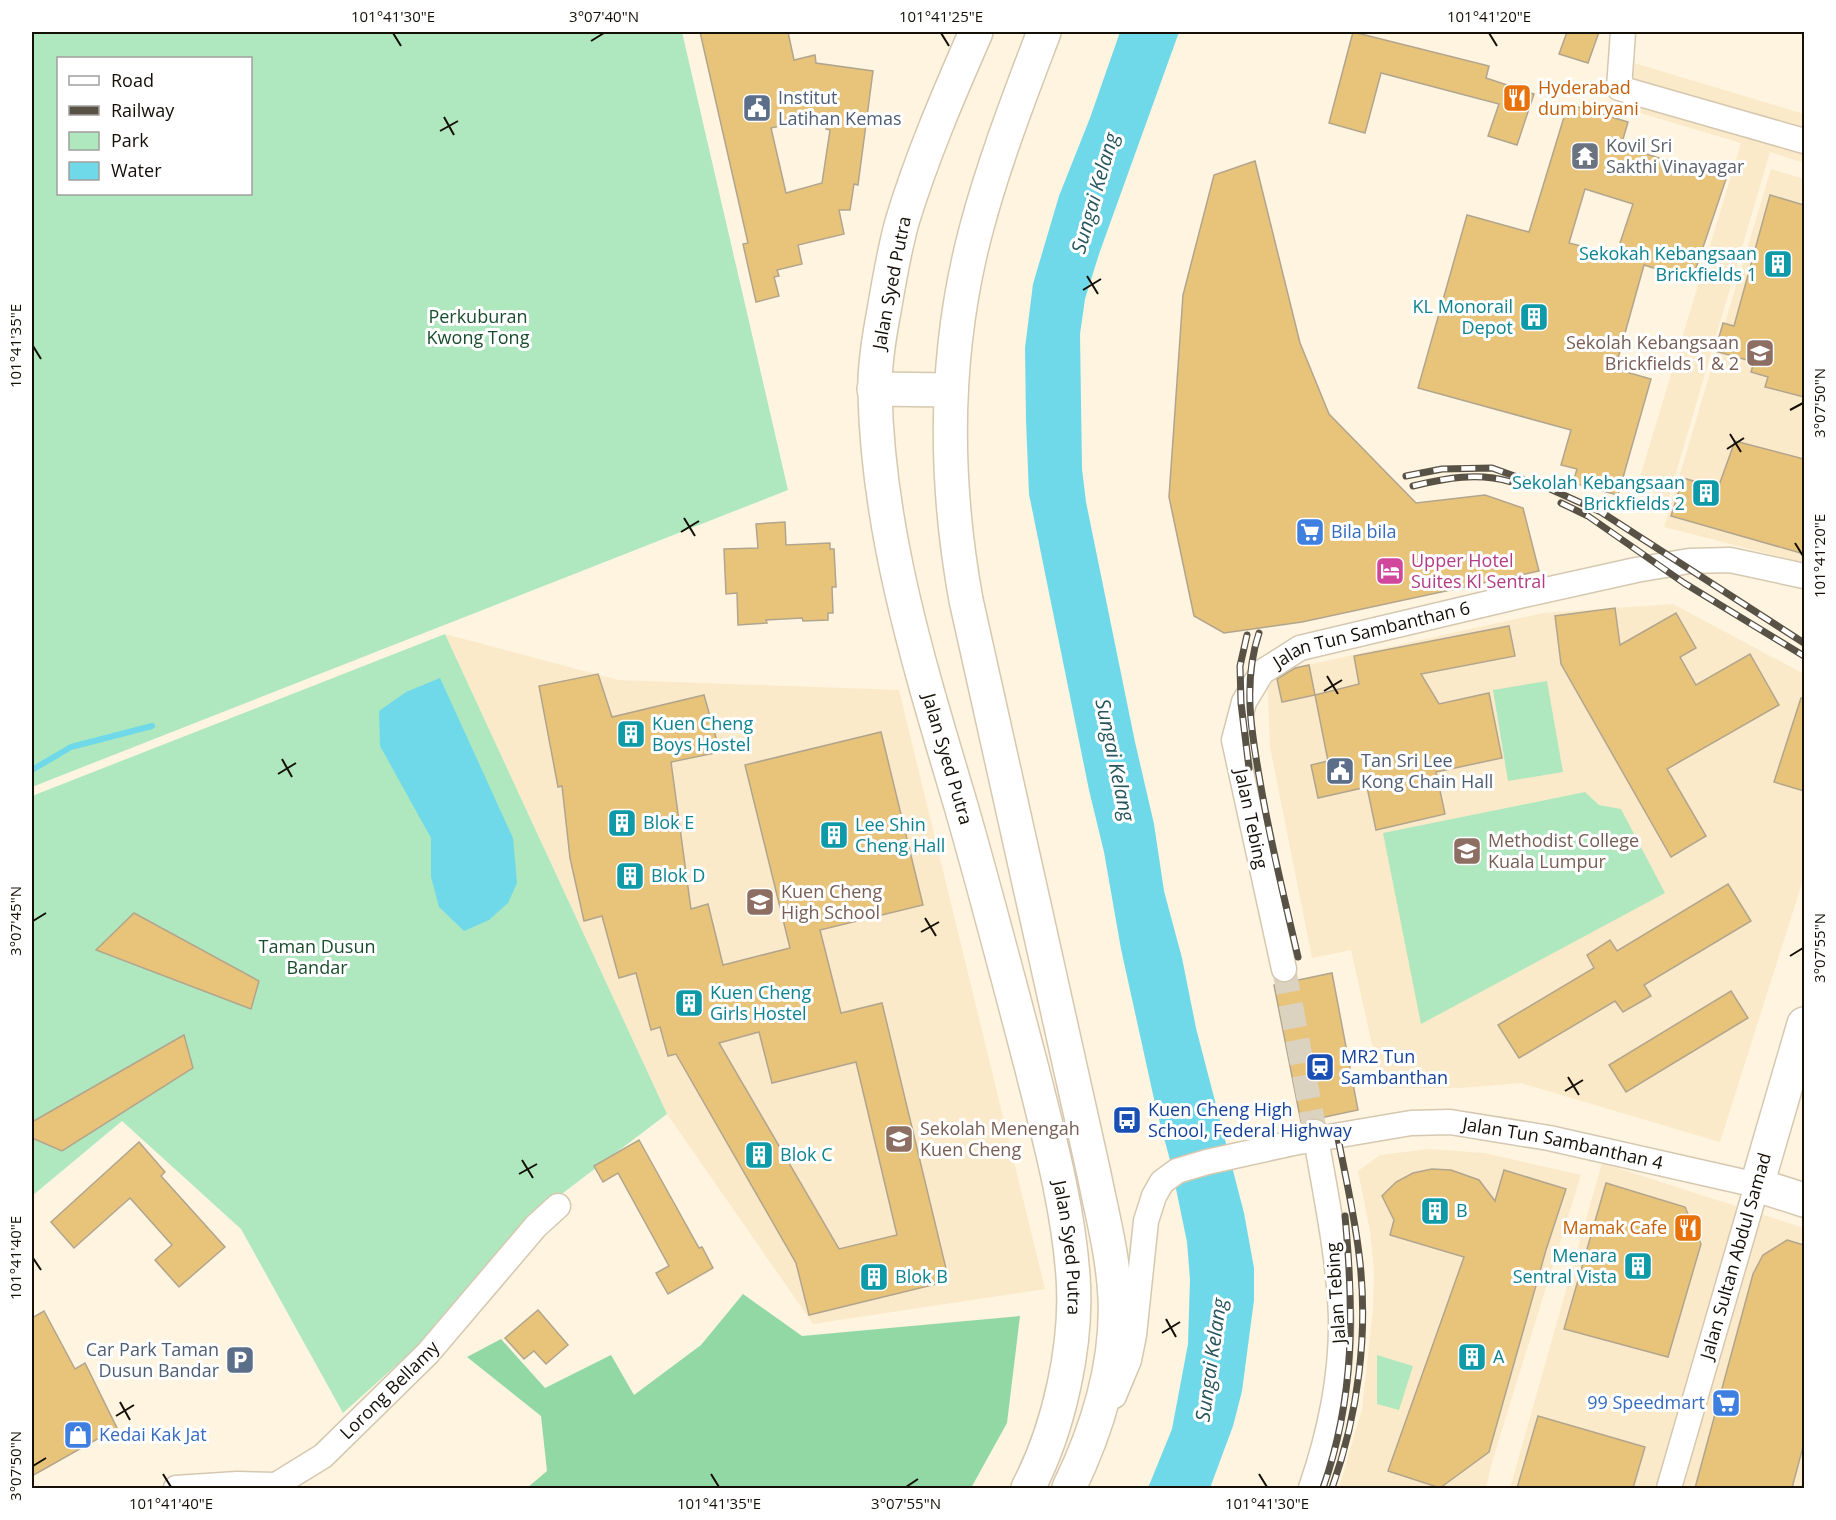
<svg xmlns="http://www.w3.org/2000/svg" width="1836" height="1520" font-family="'Open Sans',sans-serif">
<rect width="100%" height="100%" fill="#fef4df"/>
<!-- built -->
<g fill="#fbeac9">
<path d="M1634 63 1804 114V163L1770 152 1669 497 1637 487 1741 143 1620 107Z"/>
<path d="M1771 169 1804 179V563L1664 527Z"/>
<path d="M1673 604 1804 674V877L1720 1142 1521 1083 1460 1088H1389L1380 1081 1351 950 1312 958 1270 747 1267 674 1543 613Z"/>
<path d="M445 634 618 680 899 690 1045 1289 813 1324 667 1114Z"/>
<path d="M1429 1149 1485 1153 1581 1175 1492 1462 1486 1488H1339L1362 1409 1373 1309 1374 1271 1370 1231 1358 1171 1380 1155Z"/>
<path d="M1602 1163 1804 1228V1488H1510Z"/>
</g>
<!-- green -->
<g fill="#afe8be" fill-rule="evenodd">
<path d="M32 32H682L788 490 32 787ZM58 58H250V194H58Z"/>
<path d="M445 634 667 1114 563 1193 412 1351 343 1413 241 1229 122 1121 32 1196V796Z"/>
<path d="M1547 681 1563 772 1508 781 1493 690Z"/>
<path d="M1585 792 1599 805 1621 809 1665 893 1421 1024 1383 833Z"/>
<path d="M1377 1355 1413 1366 1399 1410 1377 1404Z"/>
</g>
<!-- forest -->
<path fill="#92d8a5" d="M743 1294 802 1336 1020 1316 1007 1423 971 1488H527L547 1471 541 1416 467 1357 501 1339 545 1388 611 1355 634 1395 701 1345Z"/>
<!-- water -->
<g fill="#6fd9e9">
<path d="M1120 32H1179L1099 254 1085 299 1080 334 1082 469 1086 502 1135 742 1154 824 1164 891 1182 958 1196 1028 1244 1213 1254 1268V1300L1242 1391 1233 1426 1210 1488H1148L1172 1429 1188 1344 1190 1279 1187 1242 1170 1160 1156 1108 1121 949 1104 852 1089 790 1029 494 1026 420 1025 348 1033 284 1059 196 1090 118Z"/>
<path d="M440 678 513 838 517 883 508 903 489 920 464 931 439 907 431 877V838L380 746 379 711 406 692Z"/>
</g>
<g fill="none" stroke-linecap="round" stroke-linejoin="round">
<!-- stream -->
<path stroke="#6fd9e9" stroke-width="6" d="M32 770 71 747 152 726"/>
</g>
<!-- building -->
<g fill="#e8c37a" stroke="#b2a58d" stroke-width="1.5" fill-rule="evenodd">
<path d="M700 32H788L794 60 815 55 816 63 873 71 858 185 854 184 850 210H839L844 234 798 245 802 264 777 270 779 276 774 277 779 296 756 302 743 244 748 243ZM828 115 826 129 830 130 822 183 786 193 771 128Z"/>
<path d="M1353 32 1489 66 1486 78 1534 94 1517 145 1488 136 1499 104 1381 73 1365 133 1329 123Z"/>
<path d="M1567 32H1599L1588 63 1559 54Z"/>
<path d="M1568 104 1628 122 1621 146 1726 179 1692 280 1644 265 1615 369 1651 379 1618 495 1573 483 1577 469 1561 465 1571 430 1418 388 1467 215 1529 232ZM1585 189 1633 204 1616 255 1569 243Z"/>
<path d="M1255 161 1300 343 1329 414 1416 503 1485 495 1523 508 1539 571 1302 622 1224 633 1194 616 1169 497 1183 295 1214 175Z"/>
<path d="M1770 195 1804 205V397L1765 387 1768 377 1751 372 1754 362 1715 351 1723 323 1734 326Z"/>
<path d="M1735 441 1804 459V554L1671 516 1683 478 1718 488Z"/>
<path d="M785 522 786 545 830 543V549H834L836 587H832L833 613H828V620L803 621 802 618 766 620 767 623 738 625 737 593 726 594 724 549 758 548 756 524Z"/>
<path d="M1615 608 1620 645 1676 613 1696 648 1680 657 1696 685 1750 654 1779 705 1667 769 1706 836 1671 857 1561 664 1555 616Z"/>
<path d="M1509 626 1515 656 1421 674 1439 704 1489 693 1502 758 1436 772 1445 814 1376 830 1367 787 1318 798 1311 765 1328 761 1315 695 1359 684 1354 656Z"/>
<path d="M1309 665 1315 695 1282 702 1277 679 1295 668Z"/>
<path d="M598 674 612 717 704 695 720 752 671 762 691 909 708 904 723 965 790 948 745 765 881 732 923 905 820 930 841 1013 882 1003 949 1281 809 1315 796 1263 676 1054 668 1056 660 1027 651 1030 636 973 619 978 602 916 584 921 570 858 562 786 558 787 539 686ZM759 1032 772 1083 856 1062 897 1235 839 1249 719 1043Z"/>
<path d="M1801 698 1804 699V791L1774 782Z"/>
<path d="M1728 884 1751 921 1644 985 1651 996 1623 1012 1615 1001 1519 1058 1498 1025 1594 968 1587 955 1610 940 1617 951Z"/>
<path d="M134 913 259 981 251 1009 96 950Z"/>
<path d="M1332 973 1358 1110 1301 1122 1274 985Z"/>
<path d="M1731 991 1748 1018 1626 1092 1609 1065Z"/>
<path d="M184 1035 193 1068 62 1151 32 1138V1122Z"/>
<path d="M639 1140 699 1248 702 1247 713 1268 668 1294 656 1273 669 1266 618 1173 603 1182 594 1166Z"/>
<path d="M139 1142 165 1172 161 1176 225 1247 179 1287 155 1260 172 1245 130 1198 74 1248 51 1222Z"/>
<path d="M1432 1169 1451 1170 1479 1180 1495 1201 1504 1170 1566 1189 1546 1250 1489 1452 1440 1488 1388 1471 1464 1257 1390 1235 1394 1220 1382 1196 1396 1182 1413 1173Z"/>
<path d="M1606 1183 1685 1207 1701 1244 1668 1357 1564 1329Z"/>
<path d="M1787 1240 1804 1245V1443L1792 1488H1695L1753 1274 1763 1255Z"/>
<path d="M538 1310 568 1345 546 1364 534 1351 524 1359 505 1338Z"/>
<path d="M44 1311 75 1369 85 1363 117 1428 32 1476V1318Z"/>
<path d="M1538 1416 1645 1447 1633 1488H1517Z"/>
</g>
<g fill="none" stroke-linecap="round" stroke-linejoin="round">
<!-- minor-tunnel -->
<path stroke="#dbd2bf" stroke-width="24" stroke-dasharray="24 12" stroke-linecap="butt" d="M1284 969 1315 1132"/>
<!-- minor casing -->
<g stroke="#d6c8b0" stroke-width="27">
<g id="minor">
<path d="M1623 32 1619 88 1804 141"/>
<path id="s1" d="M1284 969 1234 740 1244 702 1262 672 1300 648 1519 596 1636 570 1689 561 1730 560 1804 576"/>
<path id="s2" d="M1114 1396 1129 1360 1134 1335 1146 1221 1154 1196 1162 1182 1177 1171 1207 1162 1293 1143 1411 1123 1450 1122 1549 1138 1757 1185 1669 1488"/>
<path id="s3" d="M176 1488 237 1484 276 1485 323 1456 428 1353 536 1226 558 1206"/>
<path d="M1311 1488C1330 1433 1342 1377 1341 1318 1339 1255 1325 1193 1315 1132"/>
</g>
</g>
<!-- secondary casing -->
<g stroke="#d6c8b0" stroke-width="36">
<path id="secondary" d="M1804 1024 1757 1185 1804 1200"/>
</g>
<!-- primary casing -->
<g stroke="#d6c8b0" stroke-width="36">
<g id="primary">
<path id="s4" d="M976 32C949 94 922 156 902 222 894 251 889 281 884 311 879 337 874 366 875 393 878 535 921 671 961 806 986 893 1009 981 1032 1069 1049 1137 1068 1206 1073 1276 1078 1344 1059 1429 1028 1488"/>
<path d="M1044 32C1019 98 993 165 975 234 944 354 944 479 966 600L1094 1174C1102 1214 1113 1255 1115 1297 1118 1362 1097 1430 1069 1488"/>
<path d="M874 389 951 390"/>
</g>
</g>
<!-- minor -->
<use href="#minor" stroke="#fff" stroke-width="24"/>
<!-- secondary -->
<use href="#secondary" stroke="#fff" stroke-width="33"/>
<!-- primary -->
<use href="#primary" stroke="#fff" stroke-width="33"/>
<!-- rail casing -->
<g stroke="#585145" stroke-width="7">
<g id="rail">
<path d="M1406 476 1442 469 1492 468 1548 488 1601 512 1804 643"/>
<path d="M1413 486C1446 478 1478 472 1511 482"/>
<path d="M1561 503 1588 516 1684 583 1804 656"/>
<path d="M1259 633C1242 684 1252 736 1261 787 1271 845 1285 901 1298 957"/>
<path d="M1247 635 1240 666 1241 703 1249 768"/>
<path d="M1323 1488C1355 1397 1354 1311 1345 1216"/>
<path d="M1332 1488C1358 1415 1369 1332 1359 1254 1354 1212 1344 1170 1336 1128"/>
</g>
</g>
<!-- rail -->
<use href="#rail" stroke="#fff" stroke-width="4.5" stroke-dasharray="14" stroke-linecap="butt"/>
</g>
<!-- ticks -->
<path fill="none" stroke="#140f07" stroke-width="2" d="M393 33 401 46M941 33 949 46M1489 33 1497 46M591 41 604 33M444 117 454 135M440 131 458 121M1087 276 1098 294M1083 290 1101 279M33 346 41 359M1790 410 1803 403M1730 434 1741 452M1727 449 1744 438M684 518 695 536M681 532 699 521M1795 543 1803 556M1327 676 1338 694M1324 691 1342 680M282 759 292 777M278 774 296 763M925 918 936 936M33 921 46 913M921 932 939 922M1790 956 1803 948M1568 1077 1579 1095M1565 1091 1583 1080M522 1160 533 1178M519 1174 537 1164M33 1258 41 1270M1166 1319 1176 1337M1162 1333 1180 1322M120 1402 130 1420M116 1416 134 1405M33 1466 46 1458M163 1474 171 1487M711 1474 719 1487M1259 1474 1267 1487M906 1487 918 1479"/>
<!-- icons -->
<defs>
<g id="restaurant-square" transform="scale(1.5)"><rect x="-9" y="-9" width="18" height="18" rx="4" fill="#e8710a" stroke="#fff"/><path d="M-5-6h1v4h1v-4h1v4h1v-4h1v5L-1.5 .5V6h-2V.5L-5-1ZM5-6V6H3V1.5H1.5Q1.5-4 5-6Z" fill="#fff"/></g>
<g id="civic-square" transform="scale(1.5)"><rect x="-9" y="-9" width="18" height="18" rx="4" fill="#5c6f8a" stroke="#fff"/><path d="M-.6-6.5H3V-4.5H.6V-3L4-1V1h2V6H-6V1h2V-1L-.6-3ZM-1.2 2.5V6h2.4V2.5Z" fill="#fff"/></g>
<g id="temple-square" transform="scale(1.5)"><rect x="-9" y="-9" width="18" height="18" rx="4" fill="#6b7280" stroke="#fff"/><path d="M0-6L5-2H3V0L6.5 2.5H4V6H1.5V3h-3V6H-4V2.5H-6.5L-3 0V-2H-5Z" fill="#fff"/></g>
<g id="building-square" transform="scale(1.5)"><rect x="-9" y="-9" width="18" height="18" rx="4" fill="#0f9aa8" stroke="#fff"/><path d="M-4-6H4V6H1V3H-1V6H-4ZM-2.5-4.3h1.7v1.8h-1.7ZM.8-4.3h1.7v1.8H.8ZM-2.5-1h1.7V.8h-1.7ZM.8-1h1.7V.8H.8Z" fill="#fff"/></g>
<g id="school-square" transform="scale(1.5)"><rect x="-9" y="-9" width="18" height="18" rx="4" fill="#8d6e63" stroke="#fff"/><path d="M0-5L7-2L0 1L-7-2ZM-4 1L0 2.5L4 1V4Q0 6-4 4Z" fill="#fff"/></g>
<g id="supermarket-square" transform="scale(1.5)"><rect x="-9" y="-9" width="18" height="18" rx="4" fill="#3f7fe0" stroke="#fff"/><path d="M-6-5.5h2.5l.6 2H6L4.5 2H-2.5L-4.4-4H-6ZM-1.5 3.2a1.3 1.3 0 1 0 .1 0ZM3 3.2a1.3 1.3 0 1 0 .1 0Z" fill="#fff"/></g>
<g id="hotel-square" transform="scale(1.5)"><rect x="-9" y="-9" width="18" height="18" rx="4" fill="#d1479c" stroke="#fff"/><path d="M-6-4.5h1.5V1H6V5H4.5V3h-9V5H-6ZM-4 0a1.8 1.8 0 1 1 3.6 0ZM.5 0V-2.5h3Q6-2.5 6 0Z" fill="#fff"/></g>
<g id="university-square" transform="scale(1.5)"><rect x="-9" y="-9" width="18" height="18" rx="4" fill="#8d6e63" stroke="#fff"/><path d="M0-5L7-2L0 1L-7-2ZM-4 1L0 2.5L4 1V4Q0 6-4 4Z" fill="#fff"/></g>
<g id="station-square" transform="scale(1.5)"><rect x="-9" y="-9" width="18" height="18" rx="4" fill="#1a4fb4" stroke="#fff"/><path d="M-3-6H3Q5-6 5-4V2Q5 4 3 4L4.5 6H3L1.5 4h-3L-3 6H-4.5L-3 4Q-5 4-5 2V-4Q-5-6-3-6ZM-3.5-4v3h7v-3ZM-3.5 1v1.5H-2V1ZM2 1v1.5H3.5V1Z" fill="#fff"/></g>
<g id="bus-square" transform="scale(1.5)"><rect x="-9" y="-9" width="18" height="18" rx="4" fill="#1a4fb4" stroke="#fff"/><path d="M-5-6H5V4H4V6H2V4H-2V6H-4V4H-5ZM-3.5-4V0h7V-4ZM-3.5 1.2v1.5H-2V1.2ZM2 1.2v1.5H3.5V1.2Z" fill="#fff"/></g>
<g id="parking-square" transform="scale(1.5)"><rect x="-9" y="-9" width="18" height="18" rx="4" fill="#5c6f8a" stroke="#fff"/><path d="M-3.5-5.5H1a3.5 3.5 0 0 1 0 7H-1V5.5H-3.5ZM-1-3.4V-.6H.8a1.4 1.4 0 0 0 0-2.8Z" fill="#fff"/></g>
<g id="shop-square" transform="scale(1.5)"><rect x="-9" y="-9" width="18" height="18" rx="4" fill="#3f7fe0" stroke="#fff"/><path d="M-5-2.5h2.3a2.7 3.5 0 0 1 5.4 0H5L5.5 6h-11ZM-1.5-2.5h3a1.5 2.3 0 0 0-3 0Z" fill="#fff"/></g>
</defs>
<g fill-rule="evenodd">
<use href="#restaurant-square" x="1517" y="98"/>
<use href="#civic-square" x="757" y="108"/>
<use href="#temple-square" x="1585" y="156"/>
<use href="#building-square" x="1778" y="264"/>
<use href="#building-square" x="1534" y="317"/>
<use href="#school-square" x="1760" y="353"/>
<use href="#building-square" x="1706" y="493"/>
<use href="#supermarket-square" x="1310" y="532"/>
<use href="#hotel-square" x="1390" y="571"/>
<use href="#building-square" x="631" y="734"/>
<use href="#civic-square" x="1340" y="771"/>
<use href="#building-square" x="622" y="823"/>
<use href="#building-square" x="834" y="835"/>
<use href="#university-square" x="1467" y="851"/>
<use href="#building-square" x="630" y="876"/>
<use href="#school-square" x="760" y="902"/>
<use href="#building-square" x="689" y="1003"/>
<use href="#station-square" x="1320" y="1067"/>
<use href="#bus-square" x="1127" y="1120"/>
<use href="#school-square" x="899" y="1139"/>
<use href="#building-square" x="759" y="1155"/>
<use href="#building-square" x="1435" y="1211"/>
<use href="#restaurant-square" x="1688" y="1228"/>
<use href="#building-square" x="1638" y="1266"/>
<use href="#building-square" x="874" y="1277"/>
<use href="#building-square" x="1472" y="1357"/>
<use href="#parking-square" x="240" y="1360"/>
<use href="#supermarket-square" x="1726" y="1403"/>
<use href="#shop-square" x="78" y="1435"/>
</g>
<g text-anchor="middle" stroke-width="6" stroke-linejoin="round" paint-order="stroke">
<!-- food labels -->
<g font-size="18" fill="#c56008" stroke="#fff" text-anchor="start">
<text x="1538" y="94">Hyderabad<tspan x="1538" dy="21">dum biryani</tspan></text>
<text x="1667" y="1234" text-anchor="end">Mamak Cafe</text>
</g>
<!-- service labels -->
<g font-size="18" fill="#4e5e75" stroke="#fff" text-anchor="start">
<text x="778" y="104">Institut<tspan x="778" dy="21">Latihan Kemas</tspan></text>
<text x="1361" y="767">Tan Sri Lee<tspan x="1361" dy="21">Kong Chain Hall</tspan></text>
<text x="219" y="1356" text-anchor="end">Car Park Taman<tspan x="219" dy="21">Dusun Bandar</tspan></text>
</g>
<!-- worship labels -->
<g font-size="18" fill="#5b616d" stroke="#fff" text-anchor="start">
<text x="1606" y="152">Kovil Sri<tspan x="1606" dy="21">Sakthi Vinayagar</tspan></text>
</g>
<!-- culture labels -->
<g font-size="18" fill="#0d838f" stroke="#fff" text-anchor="start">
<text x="1757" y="260" text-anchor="end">Sekokah Kebangsaan<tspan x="1757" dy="21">Brickfields 1</tspan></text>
<text x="1513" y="313" text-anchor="end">KL Monorail<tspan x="1513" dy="21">Depot</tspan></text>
<text x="1685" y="489" text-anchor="end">Sekolah Kebangsaan<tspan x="1685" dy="21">Brickfields 2</tspan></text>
<text x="652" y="730">Kuen Cheng<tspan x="652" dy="21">Boys Hostel</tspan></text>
<text x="643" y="829">Blok E</text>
<text x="855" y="831">Lee Shin<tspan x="855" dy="21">Cheng Hall</tspan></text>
<text x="651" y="882">Blok D</text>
<text x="710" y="999">Kuen Cheng<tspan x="710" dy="21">Girls Hostel</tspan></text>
<text x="780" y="1161">Blok C</text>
<text x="1456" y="1217">B</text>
<text x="1617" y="1262" text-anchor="end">Menara<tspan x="1617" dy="21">Sentral Vista</tspan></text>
<text x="895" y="1283">Blok B</text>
<text x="1493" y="1363">A</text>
</g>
<!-- street labels -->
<g font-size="18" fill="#140f07" stroke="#fff">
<text transform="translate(892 283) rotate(-79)" y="6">Jalan Syed Putra</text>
<text dy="6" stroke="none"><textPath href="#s1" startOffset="426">Jalan Tun Sambanthan 6</textPath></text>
<text dy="6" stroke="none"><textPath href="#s4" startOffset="752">Jalan Syed Putra</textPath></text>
<text transform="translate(1251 819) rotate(78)" y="6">Jalan Tebing</text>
<text dy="6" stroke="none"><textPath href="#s2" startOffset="633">Jalan Tun Sambanthan 4</textPath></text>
<text dy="6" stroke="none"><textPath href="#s4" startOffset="1256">Jalan Syed Putra</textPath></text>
<text transform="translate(1736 1256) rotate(-74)" y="6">Jalan Sultan Abdul Samad</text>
<text transform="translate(1336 1293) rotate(-94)" y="6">Jalan Tebing</text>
<text dy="6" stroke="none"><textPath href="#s3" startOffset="249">Lorong Bellamy</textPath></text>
</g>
<!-- park labels -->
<g font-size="18" fill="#194c2c" stroke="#fff">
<text x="478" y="323">Perkuburan<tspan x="478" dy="21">Kwong Tong</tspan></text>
<text x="317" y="953">Taman Dusun<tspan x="317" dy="21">Bandar</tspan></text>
</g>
<!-- education labels -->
<g font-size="18" fill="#785e54" stroke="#fff" text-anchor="start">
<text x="1739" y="349" text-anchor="end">Sekolah Kebangsaan<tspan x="1739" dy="21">Brickfields 1 &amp; 2</tspan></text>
<text x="1488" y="847">Methodist College<tspan x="1488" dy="21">Kuala Lumpur</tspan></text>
<text x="781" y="898">Kuen Cheng<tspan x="781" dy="21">High School</tspan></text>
<text x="920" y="1135">Sekolah Menengah<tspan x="920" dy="21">Kuen Cheng</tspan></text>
</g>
<!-- shop labels -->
<g font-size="18" fill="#366cbe" stroke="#fff" text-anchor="start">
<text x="1331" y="538">Bila bila</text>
<text x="1705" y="1409" text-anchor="end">99 Speedmart</text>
<text x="99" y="1441">Kedai Kak Jat</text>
</g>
<!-- hotel labels -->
<g font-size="18" fill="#b23c85" stroke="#fff" text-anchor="start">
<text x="1411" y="567">Upper Hotel<tspan x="1411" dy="21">Suites Kl Sentral</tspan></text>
</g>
<!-- transit labels -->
<g font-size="18" fill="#164399" stroke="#fff" text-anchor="start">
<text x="1341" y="1063">MR2 Tun<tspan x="1341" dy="21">Sambanthan</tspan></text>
<text x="1148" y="1116">Kuen Cheng High<tspan x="1148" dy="21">School, Federal Highway</tspan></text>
</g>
<!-- water labels -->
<g font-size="20" font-style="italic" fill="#26555c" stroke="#fff">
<text transform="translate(1095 193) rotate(-74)" y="7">Sungai Kelang</text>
<text transform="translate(1115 760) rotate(78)" y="7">Sungai Kelang</text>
<text transform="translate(1211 1360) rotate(-82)" y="7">Sungai Kelang</text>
</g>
</g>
<!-- border -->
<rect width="1836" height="1520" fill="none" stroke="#ffffff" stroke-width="66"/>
<!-- legend -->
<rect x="57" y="57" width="195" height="138" fill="#ffffff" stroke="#a19f9c" stroke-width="1.5"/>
<rect x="69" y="76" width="30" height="9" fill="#ffffff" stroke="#a19f9c" stroke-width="1.5"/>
<text x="111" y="87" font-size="18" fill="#140f07">Road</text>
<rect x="69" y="106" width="30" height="9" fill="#585145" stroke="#a19f9c" stroke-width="1.5"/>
<text x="111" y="117" font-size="18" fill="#140f07">Railway</text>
<rect x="69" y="132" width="30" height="18" fill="#afe8be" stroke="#a19f9c" stroke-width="1.5"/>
<text x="111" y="147" font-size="18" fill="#140f07">Park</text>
<rect x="69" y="162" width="30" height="18" fill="#6fd9e9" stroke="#a19f9c" stroke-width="1.5"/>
<text x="111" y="177" font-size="18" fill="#140f07">Water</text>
<rect x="33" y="33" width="1770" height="1454" fill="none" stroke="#140f07" stroke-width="2"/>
<g font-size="15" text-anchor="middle" fill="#140f07">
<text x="393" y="22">101°41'30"E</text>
<text x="604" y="22">3°07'40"N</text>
<text x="941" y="22">101°41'25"E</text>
<text x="1489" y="22">101°41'20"E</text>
<text transform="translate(16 346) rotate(-90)" y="5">101°41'35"E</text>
<text transform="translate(1820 403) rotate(-90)" y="5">3°07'50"N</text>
<text transform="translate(1820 556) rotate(-90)" y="5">101°41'20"E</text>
<text transform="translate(16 921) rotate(-90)" y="5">3°07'45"N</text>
<text transform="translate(1820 948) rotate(-90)" y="5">3°07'55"N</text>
<text transform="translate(16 1258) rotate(-90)" y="5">101°41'40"E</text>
<text transform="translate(16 1466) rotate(-90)" y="5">3°07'50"N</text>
<text x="171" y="1509">101°41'40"E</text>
<text x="719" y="1509">101°41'35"E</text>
<text x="906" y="1509">3°07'55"N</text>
<text x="1267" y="1509">101°41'30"E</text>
</g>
</svg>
